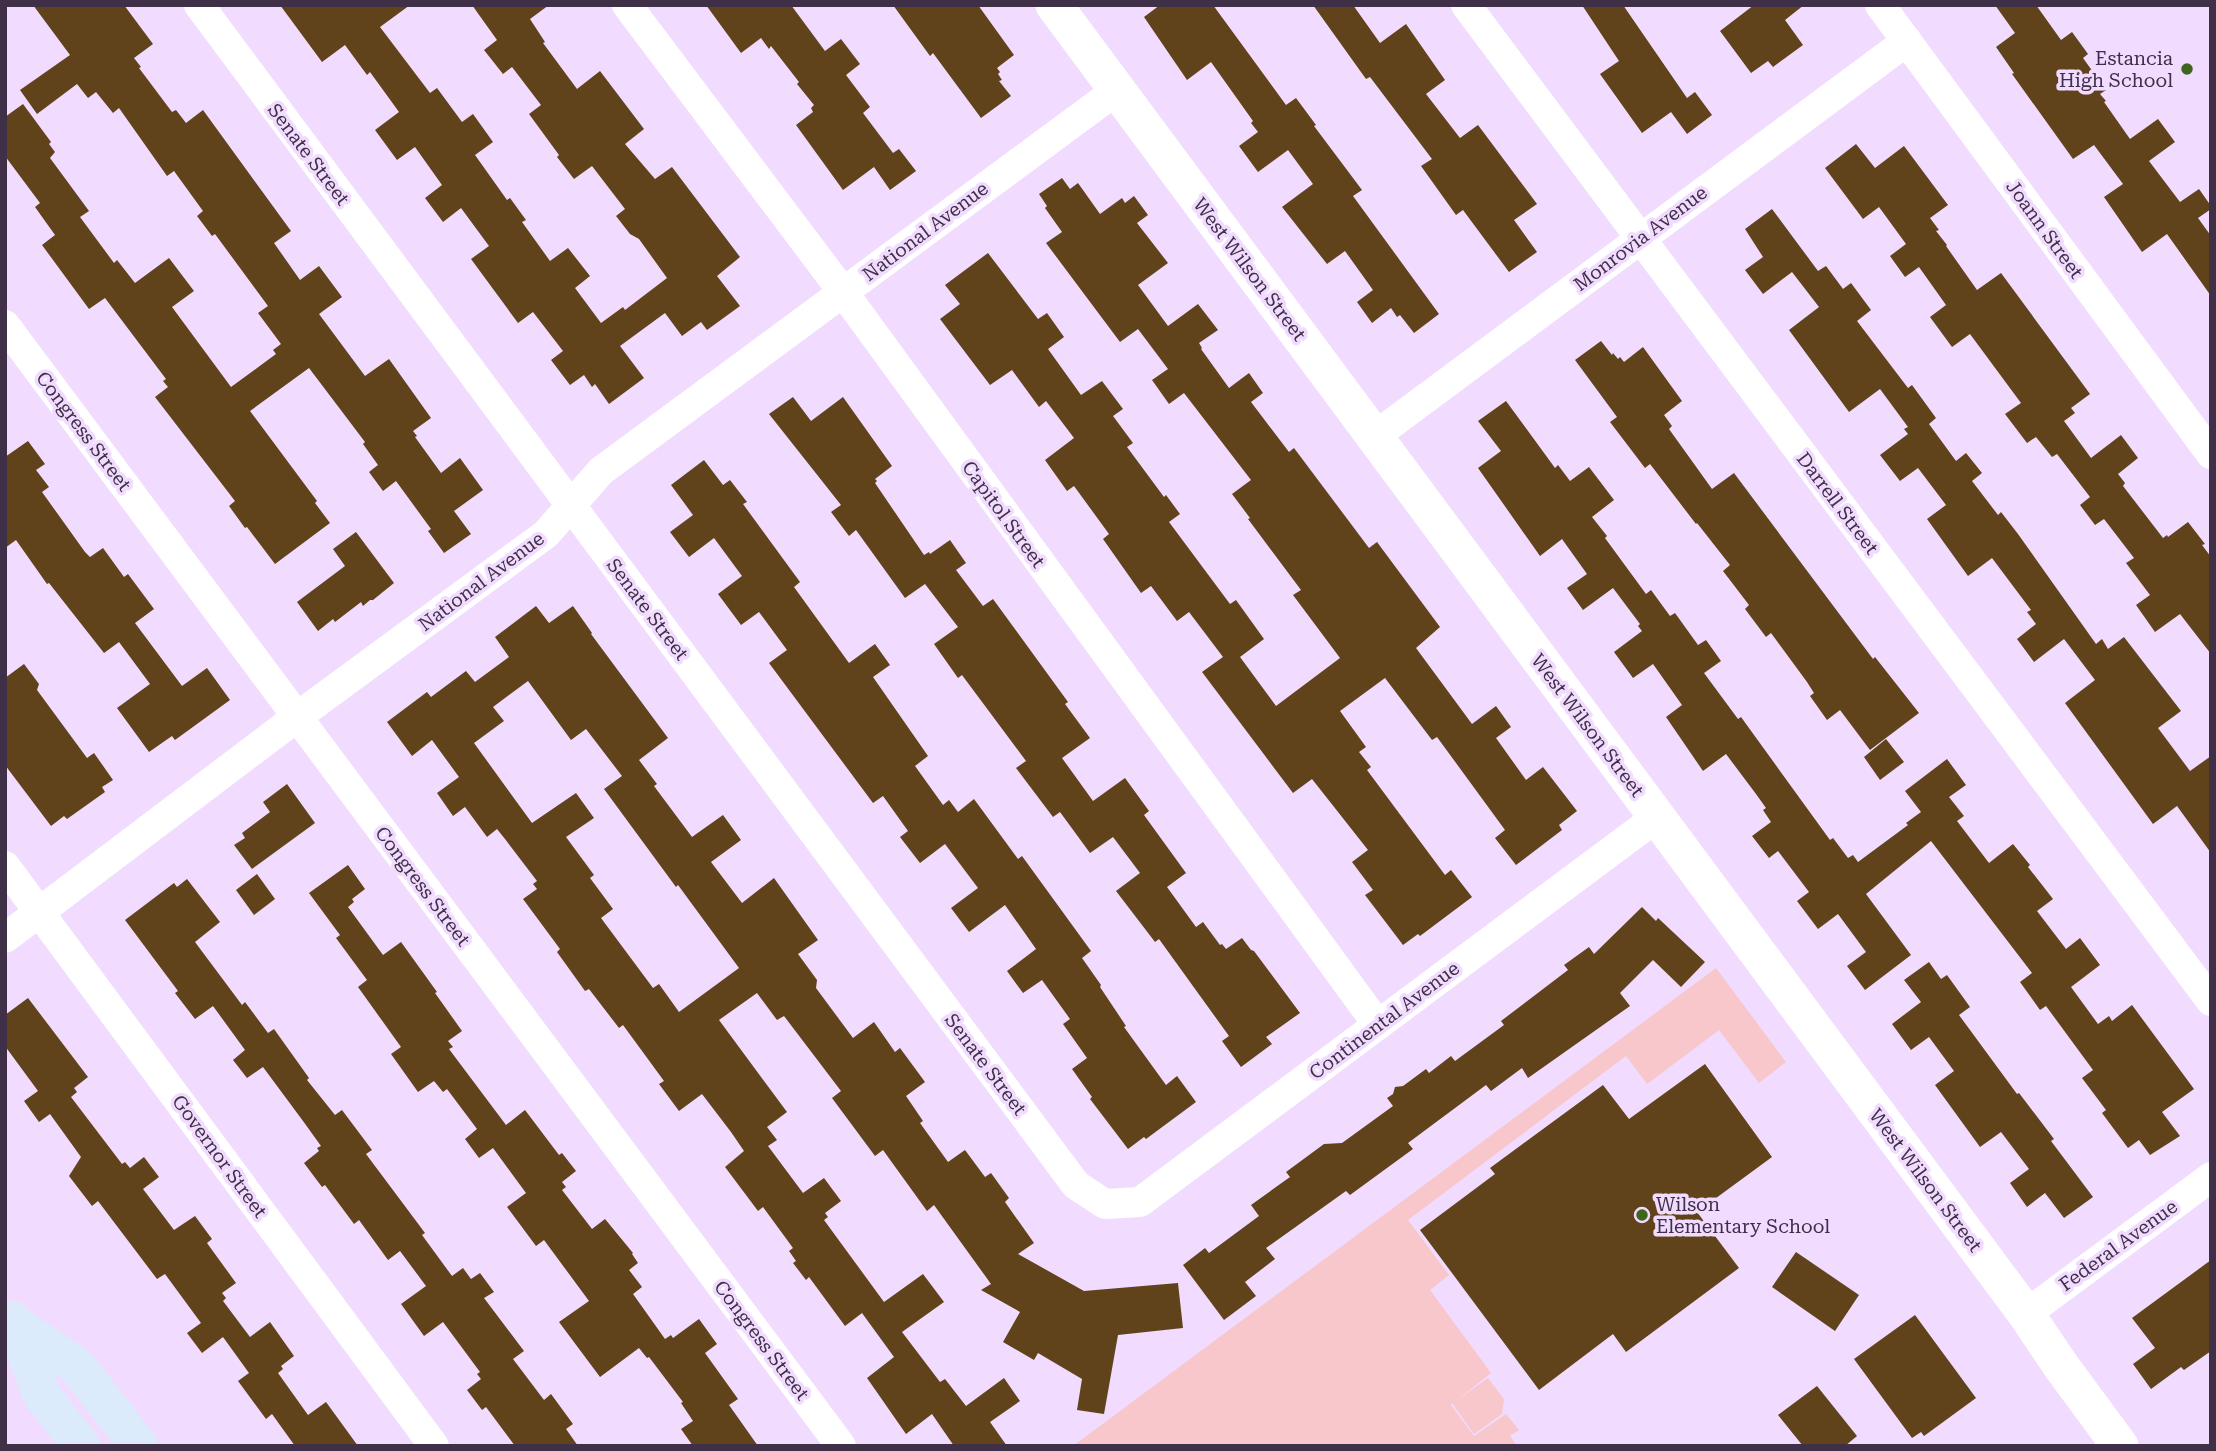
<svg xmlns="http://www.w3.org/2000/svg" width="2216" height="1451" font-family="'Roboto Serif',serif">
<rect width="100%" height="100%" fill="#f1dbfe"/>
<!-- green -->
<path fill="#f8c7cb" d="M1716 968 1786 1062 1759 1083 1719 1030 1647 1084 1626 1056 1408 1220 1449 1275 1430 1290 1491 1373 1456 1401 1488 1378 1504 1399 1502 1414 1474 1434 1452 1403 1451 1405 1474 1436 1506 1414 1519 1430 1510 1436 1517 1446H1073Z"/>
<!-- building -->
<g fill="#60431a" fill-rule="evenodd">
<path d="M33 5H124L153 44 134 58 141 67 139 68 172 112 176 110 186 123 203 110 291 231 274 243 300 280 319 266 342 297 319 314 365 376 389 359 431 418 413 431 417 436 415 437 441 473 460 458 483 490 454 511 471 534 444 553 428 531 431 529 396 481 383 491 369 472 378 465 363 444 365 442 309 368 250 411 317 501 315 503 330 523 275 564 247 527 245 528 229 506 235 501 155 397 168 387 163 381 166 379 105 298 89 309 42 245 55 235 35 207 40 203 5 156V117L23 104 51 142 49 144 55 152 50 158 89 211 80 217 114 263 117 260 135 283 169 258 194 291 172 307 231 387 276 354 273 350 281 344 258 313 268 306 215 234 212 236 197 216 203 211 174 171 167 176 119 108 113 113 96 92 88 98 77 84 37 114 20 90 70 55Z"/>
<path d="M280 5H410L380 27 430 93 437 88 462 122 473 114 493 142 475 155 507 200 510 198 526 220 522 222 550 261 568 248 590 276 575 288 601 323 623 307 625 310 667 278 639 239 630 234 616 216 625 209 592 166 574 179 557 157 559 155 529 114 541 105 512 67 503 74 484 50 497 40 472 5H549L530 19 545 42 543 43 577 89 600 71 644 129 625 144 655 179 672 167 740 257 717 276 740 306 707 330 701 322 682 336 665 313 620 346 644 378 609 404 595 384 592 387 584 375 570 385 551 360 563 351 533 312 518 323 471 259 489 246 461 208 443 222 425 198 442 185 415 147 397 160 375 130 399 112 370 72 367 75 345 45 322 62Z"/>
<path d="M706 5H791L825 51 841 39 860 64 846 75 870 107 863 113 893 153 899 149 916 171 890 190 874 167 843 190 796 125 813 112 811 108 814 105 797 84 799 82 771 46 769 49 761 38 741 53Z"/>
<path d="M893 5H978L1014 55 997 68 1000 72 998 74 1002 80 999 81 1011 96 981 118 933 53 930 56Z"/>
<path d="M1160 5H1213L1286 105 1296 98 1316 125 1314 126 1362 190 1353 196 1439 314 1414 333 1400 315 1397 317 1391 308 1372 323 1357 302 1373 290 1345 251 1327 264 1282 207 1313 184 1288 150 1258 172 1239 146 1258 132 1251 123 1253 121 1211 62 1187 80 1144 17Z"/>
<path d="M1313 5H1353L1380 43 1406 24 1445 80 1426 94 1460 138 1478 125 1537 204 1514 220 1537 252 1509 272 1463 210 1456 215 1421 166 1432 159 1370 77 1366 79Z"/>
<path d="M1582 5H1623L1687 98 1695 92 1712 115 1687 134 1671 112 1642 133 1600 74 1619 61Z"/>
<path d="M1754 5H1804L1785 20 1803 45 1773 67 1768 61 1751 73 1720 31Z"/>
<path d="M1995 5H2036L2061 40 2072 32 2088 54 2083 58 2106 90 2100 94 2106 101 2104 102 2130 139 2158 119 2175 142 2149 161 2180 202 2199 189 2211 206V209L2198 218 2211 236V296L2167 234 2142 252 2104 197 2123 184 2094 145 2073 159 2012 74 2014 73 1996 47 2015 33Z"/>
<path d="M1856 144 1875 168 1904 146 1948 205 1930 218 1939 230 1936 231 1947 245 1946 246 1977 290 2001 273 2090 394 2071 408 2075 413 2064 421 2091 458 2121 435 2138 458 2118 474 2125 483 2123 486 2163 538 2167 535 2168 537 2188 522 2205 544 2202 545 2211 557V654L2180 614 2155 632 2136 605 2150 595 2126 563 2134 558 2104 519 2095 525 2080 505 2090 497 2057 454 2052 457 2036 437 2027 443 2005 414 2021 403 1970 334 1952 347 1930 317 1946 305 1919 267 1905 277 1890 256 1906 244 1879 207 1863 219 1825 168Z"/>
<path d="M1062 178 1070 189 1078 183 1100 214 1122 198 1125 203 1134 196 1148 215 1137 223 1168 263 1138 285 1168 326 1198 304 1218 330 1199 343 1202 348 1201 349 1229 388 1249 373 1263 393 1251 402 1289 452 1294 448 1369 548 1377 542 1440 627 1416 648 1472 724 1496 706 1511 727 1496 738 1526 780 1543 767 1577 811 1559 825 1562 830 1516 865 1495 838 1505 830 1437 737 1432 740 1385 678 1340 711 1366 747 1359 752 1371 767 1367 770 1445 875 1451 870 1472 897 1420 936 1418 934 1403 945 1365 895 1373 890 1352 862 1368 850 1312 779 1293 793 1202 672 1223 657 1189 612 1177 621 1151 586 1141 593 1103 539 1109 534 1074 486 1067 491 1045 460 1074 438 1046 401 1039 407 1012 370 990 385 940 319 960 304 945 285 988 253 1038 319 1047 313 1064 337 1048 349 1081 395 1102 381 1123 409 1113 416 1133 443 1127 447 1164 497 1166 495 1180 514 1169 522 1230 604 1236 600 1264 639 1240 657 1276 706 1340 658 1293 595 1301 590 1248 519 1250 518 1232 494 1251 480 1184 393 1169 404 1152 380 1168 369 1138 329 1120 342 1046 243 1062 232 1045 208 1047 206 1039 194Z"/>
<path d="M1772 209 1818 271 1826 266 1843 289 1851 283 1871 310 1857 321 1908 388 1912 385 1936 418 1929 424 1956 461 1966 453 1982 473 1972 481 1998 515 2001 512 2018 534 2096 644 2102 639 2108 649 2124 637 2181 711 2158 728 2190 771 2211 756V853L2177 806 2153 824 2065 703 2095 680 2064 639 2034 662 2017 639 2036 624 2027 612 2031 610 1992 558 1968 576 1927 519 1946 505 1918 468 1900 481 1880 455 1908 434 1904 429 1908 427 1880 389 1849 412 1789 330 1819 307 1792 272 1763 294 1745 270 1763 257 1745 229Z"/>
<path d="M1601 341 1612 355 1613 353 1618 359 1620 357 1624 362 1643 347 1682 401 1664 415 1672 426 1669 429 1712 489 1734 473 1873 659 1875 657 1919 713 1870 750 1840 710 1827 720 1810 696 1814 693 1807 682 1771 633 1766 637 1745 609 1749 605 1723 571 1730 565 1697 523 1696 524 1650 464 1645 468 1610 422 1617 417 1575 360Z"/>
<path d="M793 397 811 421 843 397 892 466 875 479 877 481 875 483 924 555 929 552 930 554 950 540 966 563 956 570 983 606 993 599 1068 702 1065 704 1090 738 1062 758 1093 801 1125 778 1149 811 1144 815 1186 873 1167 887 1196 927 1203 922 1220 945 1222 944 1226 949 1242 938 1251 950 1254 951 1300 1013 1266 1037 1272 1044 1241 1067 1222 1041 1229 1036 1159 939 1155 942 1116 891 1140 873 1113 837 1090 853 1060 812 1053 817 1016 768 1026 761 962 675 958 678 934 644 958 627 925 584 905 598 856 530 849 536 831 512 841 505 769 414Z"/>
<path d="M1506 401 1555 468 1558 465 1570 481 1589 467 1614 500 1592 517 1607 536 1605 538 1646 594 1651 590 1670 616 1675 613 1698 645 1706 640 1721 661 1704 673 1738 719 1741 717 1830 840 1833 838 1848 858 1853 855 1858 862 1908 825 1906 823 1921 812 1905 791 1947 759 1966 785 1949 797 1964 816 1957 821 1989 863 2013 844 2030 865 2028 867 2053 899 2037 911 2066 949 2080 938 2100 965 2071 987 2098 1024 2109 1016 2112 1021 2132 1005 2194 1089 2162 1112 2180 1136 2150 1155 2139 1140 2128 1148 2102 1113 2106 1110 2082 1078 2093 1070 2046 1006 2040 1010 2020 982 2032 973 1931 841 1866 894 1911 955 1865 990 1847 966 1866 952 1838 914 1818 929 1797 901 1809 892 1778 851 1769 858 1752 836 1771 822 1763 810 1766 808 1756 794 1726 754 1703 771 1666 717 1682 705 1653 664 1633 678 1614 652 1642 631 1638 626 1640 624 1613 588 1583 610 1567 588 1587 574 1562 539 1540 556 1478 468 1501 451 1478 421Z"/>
<path d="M28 441 45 464 36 470 49 487 42 492 85 552 90 557 103 548 124 577 128 574 154 609 135 623 182 686 207 668 230 700 175 740 172 736 149 752 117 708 150 684 119 642 104 653 49 583 47 584 16 540 5 548V457Z"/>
<path d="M704 460 723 485 730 480 747 502 743 504 800 582 794 587 849 663 875 644 890 665 873 677 928 756 915 766 943 805 949 800 958 812 974 799 1018 859 1022 856 1091 951 1082 958 1101 985 1100 987 1126 1026 1124 1027 1166 1085 1177 1076 1196 1102 1146 1139 1144 1137 1128 1149 1090 1099 1092 1097 1072 1069 1087 1058 1063 1024 1070 1019 1042 980 1023 993 1007 971 1036 949 1005 905 969 932 951 908 978 888 945 844 920 863 900 837 908 831 883 796 873 803 769 663 787 650 759 612 741 625 718 594 742 576 714 538 689 557 670 532 693 515 671 485Z"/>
<path d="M356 532 394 583 373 600H370L363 606 361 602 335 622 333 619 318 631 297 602 345 566 333 549Z"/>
<path d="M536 606 549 623 573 606 592 633 591 634 668 738 639 760 657 784 654 786 692 837 723 815 741 840 711 862 742 903 774 878 818 940 798 954 817 980 816 988 853 1038 874 1022 895 1052 900 1048 925 1082 906 1096 923 1121 920 1123 948 1162 965 1150 985 1177 991 1173 1009 1198 1005 1202 1034 1243 1018 1254 1084 1291 1178 1283 1183 1328 1118 1335 1104 1414 1077 1410 1082 1379 1038 1353 1034 1360 1003 1342 1020 1312 981 1290 991 1284 934 1205 927 1211 883 1150 875 1156 832 1098 841 1091 784 1016 777 1020 757 993 719 1020 787 1112 767 1127 777 1140 768 1146 803 1193 824 1178 841 1201 825 1213 828 1217 824 1220 884 1302 923 1274 944 1302 902 1332 940 1382 945 1379 966 1406 1004 1378 1020 1401 990 1422 1007 1446H954L932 1414 906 1434 867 1378 894 1357 862 1313 845 1326 809 1277 806 1280 793 1263 796 1261 789 1251 793 1248 763 1207 758 1211 725 1167 744 1151 731 1132 702 1094 679 1111 659 1084 664 1081 623 1025 619 1028 589 989 585 991 557 952 560 949 523 899 537 889 533 884 537 881 505 839 497 829 487 837 465 807 453 816 437 793 459 777 432 740 412 756 387 722 427 692 431 697 466 671 475 682 509 657 495 637ZM528 681 571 740 586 729 622 776 604 789 676 887 678 885 739 968 679 1012 659 984 653 988 601 918 613 909 590 878 594 875 566 837 594 818 576 793 532 823 474 743 504 721 493 707Z"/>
<path d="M24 664 39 684 37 690 87 758 94 753 113 780 102 787 105 792 67 819 64 816 51 826 5 765V678Z"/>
<path d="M1886 739 1904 762 1880 780 1864 757Z"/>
<path d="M287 784 315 823 252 869 234 845 245 838 242 833 270 812 263 802Z"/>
<path d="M348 865 365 889 352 899 354 902 348 907 383 955 401 942 437 992 435 993 462 1031 448 1041 453 1047 449 1049 506 1125 525 1110 559 1155 562 1153 576 1171 562 1182 566 1187 562 1190 592 1229 605 1219 633 1253 632 1254 638 1263 629 1270 642 1287 633 1294 665 1339 671 1335 673 1338 699 1319 717 1344 705 1353 738 1399 729 1405 758 1446H693L681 1429 693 1421 681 1403 683 1402 649 1357 647 1358 639 1348 600 1377 559 1322 589 1301 544 1240 536 1246 507 1207 526 1193 493 1148 479 1158 465 1139 477 1129 447 1089 443 1092 434 1081 418 1092 391 1054 401 1047 358 987 367 980 336 938 340 935 309 893Z"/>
<path d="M257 874 275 899 254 915 236 890Z"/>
<path d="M187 879 220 922 195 942 242 1005 245 1002 268 1033 274 1029 309 1078 307 1080 335 1115 342 1110 372 1150 366 1154 425 1233 422 1235 452 1276 463 1268 471 1279 480 1273 494 1292 484 1298 524 1351 513 1359 544 1400 551 1394 573 1424 566 1429 578 1446H515L486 1407 482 1410 467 1390 481 1379 477 1374 480 1372 443 1322 424 1336 401 1304 426 1286 400 1251 388 1260 359 1220 354 1224 325 1185 322 1187 304 1163 319 1151 317 1148 321 1146 303 1121 263 1067 247 1078 233 1060 245 1050 213 1006 195 1019 175 993 178 991 125 920 174 883 177 887Z"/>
<path d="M1642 907 1656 921 1658 918 1705 962 1681 987 1653 960 1620 993 1630 1006 1528 1078 1522 1068 1491 1091 1486 1085 1408 1143 1413 1149 1350 1195 1346 1191 1266 1248 1275 1259 1245 1282 1256 1296 1224 1320 1183 1265 1205 1248 1209 1253 1259 1216 1251 1205 1290 1177 1286 1172 1324 1144 1342 1143 1393 1106 1387 1098 1393 1094 1395 1087 1403 1086 1426 1069 1429 1073 1451 1056 1455 1061 1504 1025 1501 1021 1568 970 1564 965 1589 947 1594 954Z"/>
<path d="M1929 962 1941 979 1947 975 1970 1007 1959 1015 2017 1094 2019 1093 2054 1139 2051 1141 2093 1197 2064 1218 2045 1193 2027 1207 2010 1183 2029 1169 2001 1132 1980 1147 1935 1085 1954 1071 1929 1037 1911 1050 1892 1024 1921 1002 1904 980Z"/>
<path d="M28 998 88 1077 74 1088 77 1092 71 1097 122 1164 125 1162 130 1168 144 1157 159 1177 143 1189 174 1230 195 1216 212 1239 207 1243 236 1283 222 1293 226 1298 223 1301 250 1337 270 1322 294 1356 281 1366 283 1369 278 1373 308 1415 326 1402 358 1446H295L272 1414 266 1419 238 1381 249 1373 223 1337 202 1353 187 1333 201 1323 165 1274 157 1279 98 1201 92 1206 69 1176 81 1157 50 1114 39 1122 24 1101 38 1091 5 1046V1015Z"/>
<path d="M1705 1064 1772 1157 1697 1212 1739 1268 1626 1352 1613 1334 1539 1390 1420 1230 1495 1174 1490 1168 1603 1085 1629 1119Z"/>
<path d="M1796 1252 1859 1295 1835 1331 1772 1287Z"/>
<path d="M2211 1260V1351L2184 1370 2181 1367 2151 1389 2133 1364 2155 1348 2132 1318Z"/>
<path d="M1915 1315 1976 1398 1924 1436 1921 1432 1912 1438 1854 1359Z"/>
<path d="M1817 1386 1857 1436 1845 1446H1803L1778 1415Z"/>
</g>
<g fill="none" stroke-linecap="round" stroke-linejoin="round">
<!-- minor -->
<g stroke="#fff" stroke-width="30">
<path d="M199 5 1076 1185 1105 1204 1140 1202 1657 817"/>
<path d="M627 5 843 292 1378 1025"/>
<path d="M1466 5 2211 1001"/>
<path d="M1880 5 2211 454"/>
<path d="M5 325 841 1446"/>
<path d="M1375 436 1907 41"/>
<path d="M5 866 434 1446"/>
<path d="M5 938 297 717 546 534 601 471 1117 90"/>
<path d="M2026 1314 2211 1177"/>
</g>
<!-- tertiary -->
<path stroke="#fff" stroke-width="37" d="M1054 5 2026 1314 2061 1366 2120 1446"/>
<!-- secondary -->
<g stroke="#dcebfc" stroke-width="38">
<path d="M12 1320 16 1325 41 1394 81 1446"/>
<path d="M16 1325 77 1366 139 1446"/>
</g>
</g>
<!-- markers -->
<g fill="#40651e" stroke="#f1dbfe" stroke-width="2.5">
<circle cx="2187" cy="69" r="7"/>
<circle cx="1642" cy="1215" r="7"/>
</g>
<g text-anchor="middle" stroke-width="7" stroke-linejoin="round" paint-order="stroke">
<!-- poi labels -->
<g font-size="19" fill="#3f3047" stroke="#f1dbfe" text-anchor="end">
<text x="2173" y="65">Estancia<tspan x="2173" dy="22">High School</tspan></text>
<text x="1656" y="1211" text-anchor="start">Wilson<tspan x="1656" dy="22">Elementary School</tspan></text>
</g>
<!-- street labels -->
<g font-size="19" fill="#3f3047" stroke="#f1dbfe">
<text transform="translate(309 154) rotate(53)" y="7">Senate Street</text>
<text transform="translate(2045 229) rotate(54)" y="7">Joann Street</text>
<text transform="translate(925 231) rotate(-37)" y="7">National Avenue</text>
<text transform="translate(1640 238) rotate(-37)" y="7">Monrovia Avenue</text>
<text transform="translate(1250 269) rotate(53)" y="7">West Wilson Street</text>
<text transform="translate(84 431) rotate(53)" y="7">Congress Street</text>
<text transform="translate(1838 503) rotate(53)" y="7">Darrell Street</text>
<text transform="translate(1004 514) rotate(54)" y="7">Capitol Street</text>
<text transform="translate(481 581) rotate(-37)" y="7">National Avenue</text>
<text transform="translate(648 609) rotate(53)" y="7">Senate Street</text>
<text transform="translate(1588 725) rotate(53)" y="7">West Wilson Street</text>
<text transform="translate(423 886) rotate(53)" y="7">Congress Street</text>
<text transform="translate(1384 1020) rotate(-37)" y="7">Continental Avenue</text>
<text transform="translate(986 1064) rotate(53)" y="7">Senate Street</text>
<text transform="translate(220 1156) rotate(54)" y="7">Governor Street</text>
<text transform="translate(1926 1180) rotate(53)" y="7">West Wilson Street</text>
<text transform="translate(2118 1245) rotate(-36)" y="7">Federal Avenue</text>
<text transform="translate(762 1340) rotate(53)" y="7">Congress Street</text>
</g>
</g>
<!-- border -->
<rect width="2216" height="1451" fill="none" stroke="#3f3047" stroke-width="14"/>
</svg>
